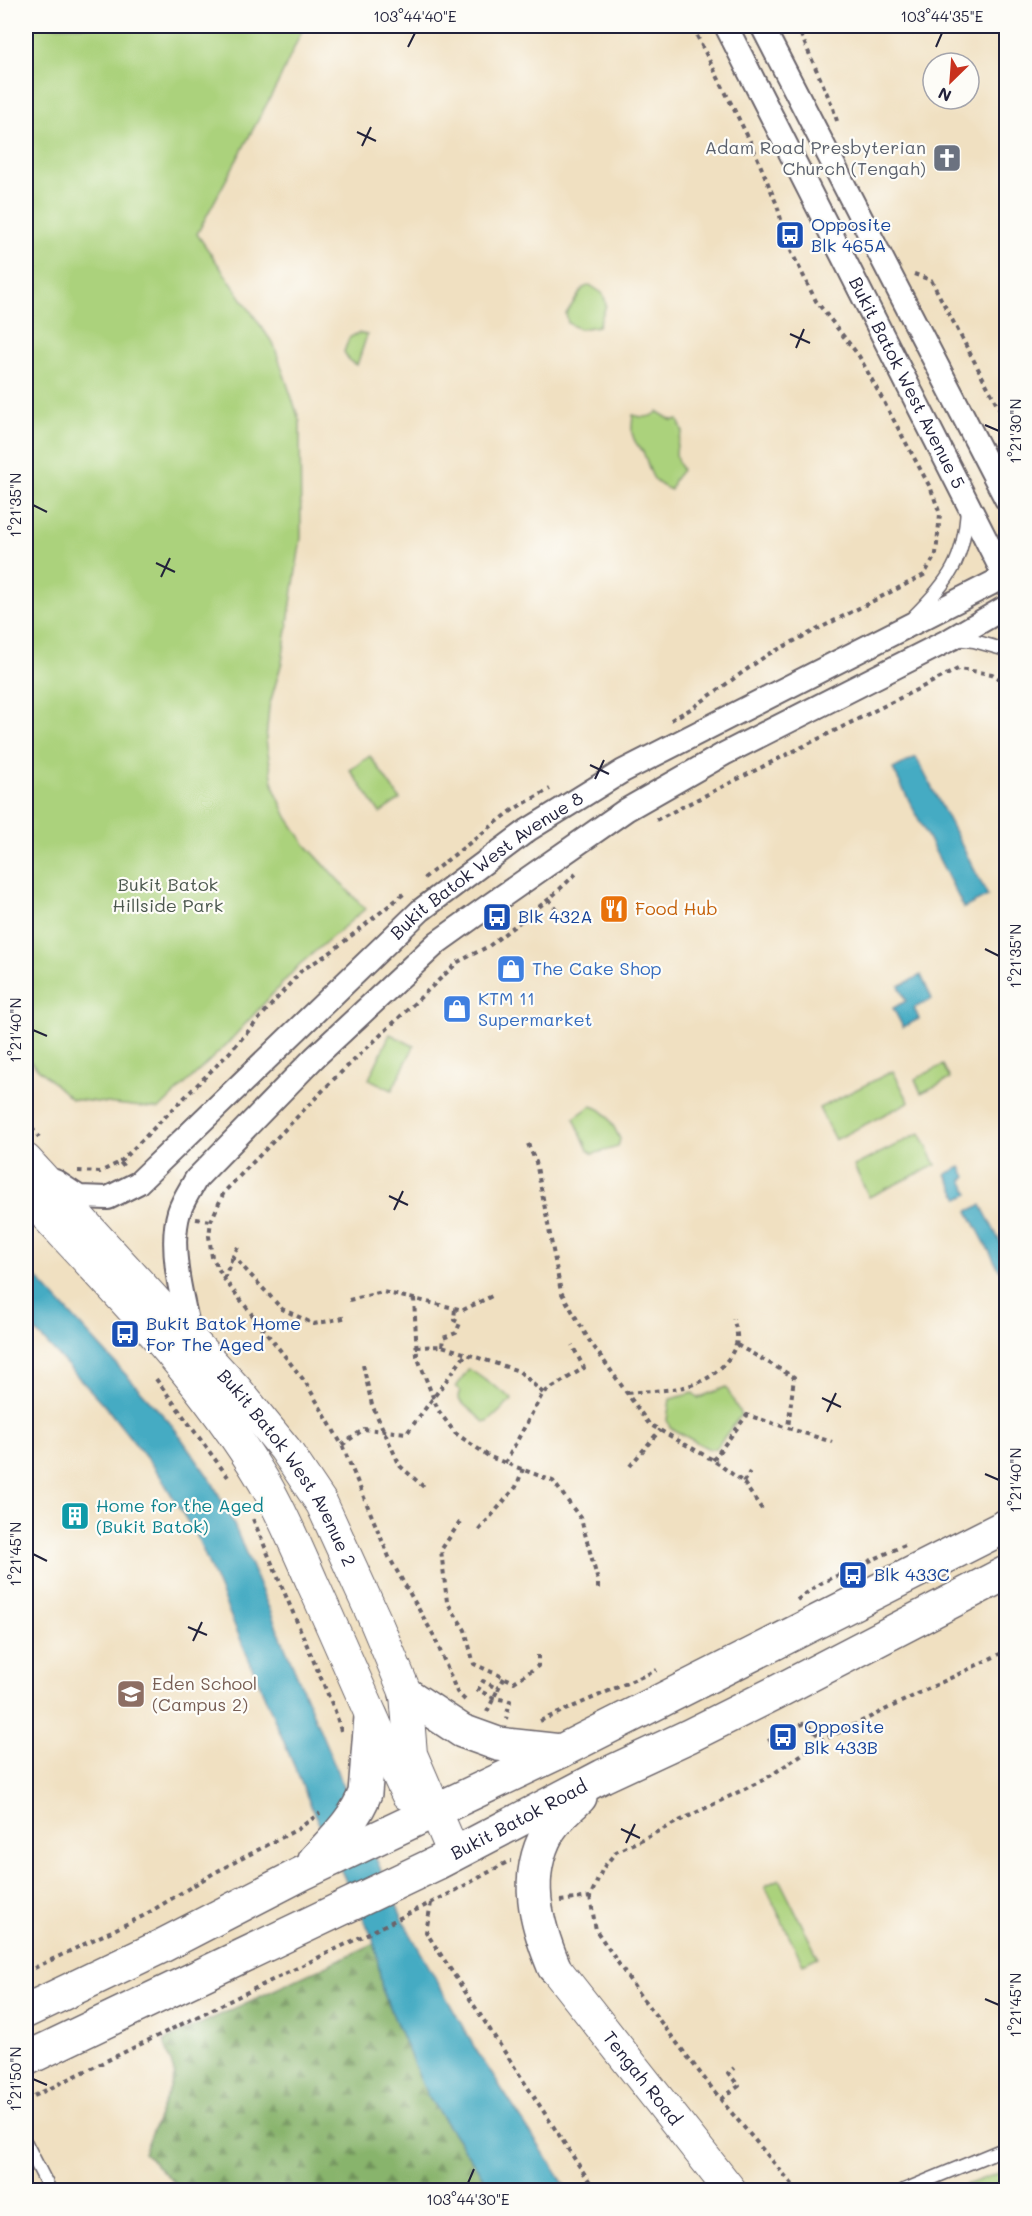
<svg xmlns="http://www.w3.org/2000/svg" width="1032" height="2216" font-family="Mali,sans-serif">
<defs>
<pattern id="forest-firs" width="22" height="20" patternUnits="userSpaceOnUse" patternTransform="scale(1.5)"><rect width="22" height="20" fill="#88b46c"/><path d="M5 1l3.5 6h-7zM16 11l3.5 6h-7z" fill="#6f925a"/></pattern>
</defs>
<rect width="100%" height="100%" fill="#fdfcf7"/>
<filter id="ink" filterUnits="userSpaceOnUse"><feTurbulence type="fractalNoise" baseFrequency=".0167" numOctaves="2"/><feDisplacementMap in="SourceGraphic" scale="12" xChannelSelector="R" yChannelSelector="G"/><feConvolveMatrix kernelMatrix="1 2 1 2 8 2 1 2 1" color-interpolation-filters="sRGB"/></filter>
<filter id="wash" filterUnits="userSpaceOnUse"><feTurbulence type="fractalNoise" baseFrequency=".008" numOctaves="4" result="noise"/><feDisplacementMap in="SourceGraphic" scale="24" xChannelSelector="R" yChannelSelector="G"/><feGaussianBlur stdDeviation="1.35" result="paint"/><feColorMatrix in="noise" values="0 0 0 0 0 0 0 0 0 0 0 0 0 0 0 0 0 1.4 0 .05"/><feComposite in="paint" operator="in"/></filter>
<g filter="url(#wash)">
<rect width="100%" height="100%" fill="#f0e0c1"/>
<!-- green -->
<g fill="#abd27c" stroke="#667a5c" stroke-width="1.5">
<path d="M26 26H304L279 81 197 234 274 345 300 422 301 538 282 662 269 707 266 740 274 788 287 817 305 844 365 909 299 965 227 1044 159 1109 71 1099 26 1058Z"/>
<path d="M590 285 602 293 605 299 606 306 598 326 579 329 568 323 566 314 583 288Z"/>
<path d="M358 333 367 335 357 365 349 360 344 352 349 338Z"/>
<path d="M658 412 671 420H678L683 432C675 447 673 455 682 470L674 480 671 490C649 481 652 474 644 454 643 450 638 447 636 443 630 434 632 425 633 415 643 418 649 418 658 412Z"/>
<path d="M370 756 400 799 380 813 350 770Z"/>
<path d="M390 1034 414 1046 392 1090 369 1079Z"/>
<path d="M943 1065 950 1079 921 1093 915 1079Z"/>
<path d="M893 1071 909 1102 835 1140 819 1108Z"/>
<path d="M591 1106C607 1109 613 1126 620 1139L618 1147 593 1154 588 1150 574 1118Z"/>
<path d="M920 1133 936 1165 869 1197 854 1166Z"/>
<path d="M469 1369 510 1397 512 1400 488 1422H484L460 1401 458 1396 460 1390 456 1387Z"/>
<path d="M726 1387 741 1415 716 1448 709 1449 670 1428 667 1420 670 1399 693 1393 698 1398Z"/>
<path d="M779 1879 818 1957 803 1964 765 1886Z"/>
<path d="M1006 2170V2190H953Z"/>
</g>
<!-- forest -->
<path fill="url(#forest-firs)" stroke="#556b54" stroke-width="1.5" d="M375 1943 382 1989 427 2095 492 2190H182L144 2153 175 2075 164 2041Z"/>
<!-- water -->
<g fill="#44abc3" stroke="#33667f" stroke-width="1.5">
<path d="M916 757 988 896 964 908 893 769Z"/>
<path d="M921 975 932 999 914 1008 919 1019 903 1027 893 1008 906 1001 899 986Z"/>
<path d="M961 1167 966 1177 962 1180 969 1194 959 1199 946 1174Z"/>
<path d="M981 1205 1006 1253 1005 1281 968 1211Z"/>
<path d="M26 1266 172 1425 212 1482 232 1520 340 1778 406 1926 476 2050 568 2190H492L427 2095 382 1989 375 1943 314 1813 198 1539 159 1474 106 1407 26 1321Z"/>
</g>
</g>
<g filter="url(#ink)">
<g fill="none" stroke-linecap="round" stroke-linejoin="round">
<!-- service casing -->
<g stroke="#6a646a" stroke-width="15">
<g id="service">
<path d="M914 616C950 579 964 561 967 509"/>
<path d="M955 639 974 641 1006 650"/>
<path d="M26 2143 50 2190"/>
<path d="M904 2190 1006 2148"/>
</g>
</g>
<!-- minor casing -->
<g stroke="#6a646a" stroke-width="26">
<g id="minor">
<path id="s1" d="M726 26 1006 579"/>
<path d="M762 26 1006 499"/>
<path id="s2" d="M55 1181 79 1197 108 1198 138 1183 421 910 528 830 623 771 1006 576"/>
<path d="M191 1338C183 1302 168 1249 179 1212 183 1200 190 1190 196 1179L314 1058 438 942 487 907 626 810 724 754 951 639 1006 607"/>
</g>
</g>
<!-- secondary casing -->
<g stroke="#6a646a" stroke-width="34">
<g id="secondary">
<path id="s3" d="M26 1160 236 1389 285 1449 322 1504 375 1620 406 1694 411 1754 454 1854"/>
<path d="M26 1194C110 1285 199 1373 263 1480 282 1512 297 1548 312 1582 344 1652 374 1724 407 1794"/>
<path id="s4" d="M554 1967 730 2190"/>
</g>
</g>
<!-- primary casing -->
<g stroke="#6a646a" stroke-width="36">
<g id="primary">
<path d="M406 1694 462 1731 498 1744 561 1751"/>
<path d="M315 1860C334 1839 355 1820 365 1793L371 1717"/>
<path d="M554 1967C536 1923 523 1877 548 1832 555 1819 569 1808 580 1797"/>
<path d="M26 2011 160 1947 301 1874 561 1751 1006 1526"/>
<path id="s5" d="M26 2059 437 1863 603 1776 689 1736 775 1693 1006 1573"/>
</g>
</g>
<!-- path -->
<g stroke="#6a646a" stroke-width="4" stroke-dasharray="4.5 4.5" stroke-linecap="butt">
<path d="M797 26 832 105 837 121"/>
<path d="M914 274 931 280 1006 421"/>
<path d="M671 720 694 707 767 655 924 575 936 554 940 514 931 489 859 356 816 301 788 245 777 205 752 145 692 26"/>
<path d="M656 820 958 669 992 674 1006 683"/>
<path d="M424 878 514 809 550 789"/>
<path d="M549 899 562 918"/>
<path d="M26 1121 39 1137"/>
<path d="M528 1144 536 1162 561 1292 589 1340 649 1424 713 1460 743 1482 764 1512"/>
<path d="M120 1162 229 1053 302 970 331 952 406 892"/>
<path d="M78 1171 100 1172 120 1162 125 1168"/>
<path d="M196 1219 211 1221"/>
<path d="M238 1247 233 1256 282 1309 314 1324 348 1317"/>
<path d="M224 1279 233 1256"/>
<path d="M414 1298 417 1356 438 1410 455 1433 490 1457 553 1481 581 1519 598 1581V1589"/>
<path d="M349 1300 383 1292 463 1310 494 1295"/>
<path d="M737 1345 794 1377 788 1428"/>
<path d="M442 1346 443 1338 456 1333 460 1323 454 1320 455 1308"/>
<path d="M416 1347 442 1346 519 1371 543 1393"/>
<path d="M363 1365 372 1405 400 1466 425 1488"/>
<path d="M156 1379 228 1477"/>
<path d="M627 1393C666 1389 704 1393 729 1358 739 1342 739 1336 733 1319"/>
<path d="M342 1445 364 1429 407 1433 466 1354"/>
<path d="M713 1460 747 1415 832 1442"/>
<path d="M505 1463 543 1393 584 1368 572 1345"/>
<path d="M630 1466 660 1430"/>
<path d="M743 1482 750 1472"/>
<path d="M253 1519 335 1711 342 1734"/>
<path d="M460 1522 441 1550 447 1602 465 1630 474 1664 514 1682 538 1666V1655"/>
<path d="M479 1530 516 1487 523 1469"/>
<path d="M797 1600 819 1584 905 1545"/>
<path d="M504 1678 498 1689 483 1681 478 1690 494 1698 510 1701 506 1719"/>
<path d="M465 1700 457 1692 434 1636 389 1557 342 1445 306 1383 224 1279 212 1257 209 1236 211 1221 224 1192 333 1080 458 962 489 946 549 899 578 872"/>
<path d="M487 1712 498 1689"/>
<path d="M540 1721 657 1670"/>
<path d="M768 1741 805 1723 823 1740"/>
<path d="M590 1897 596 1930 639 1994 725 2105 797 2190"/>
<path d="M560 1901 590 1897 603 1868 616 1852 767 1778 823 1740 1006 1651"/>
<path d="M431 1903 426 1932 595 2190"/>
<path d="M26 1972 143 1916 214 1873 298 1829 320 1813"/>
<path d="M721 2099 739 2086 728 2073 734 2068"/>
<path d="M26 2100 453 1892 509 1861H511"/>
</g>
<!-- service -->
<use href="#service" stroke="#fff" stroke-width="12"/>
<!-- minor -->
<use href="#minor" stroke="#fff" stroke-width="22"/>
<!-- secondary -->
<use href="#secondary" stroke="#fff" stroke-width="32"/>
<!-- primary -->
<use href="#primary" stroke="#fff" stroke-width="33"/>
</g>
</g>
<!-- ticks -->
<path fill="none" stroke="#22223b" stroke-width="2" d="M408 47 415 33M936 47 942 33M357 132 376 141M362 146 371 127M790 334 810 343M796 348 804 329M985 425 999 431M33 505 47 512M156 563 175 572M161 577 170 558M590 765 609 774M595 779 604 760M985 949 999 956M33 1030 47 1036M389 1196 408 1205M394 1210 403 1191M822 1398 841 1407M827 1412 836 1393M985 1474 999 1480M33 1554 47 1561M188 1627 207 1635M193 1641 202 1622M621 1829 640 1838M626 1843 635 1824M985 1999 999 2005M33 2079 47 2085M468 2183 474 2169"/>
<!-- icons -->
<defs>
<g id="church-square" transform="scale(1.5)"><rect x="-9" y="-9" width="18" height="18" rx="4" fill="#6b7280" stroke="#fdfcf7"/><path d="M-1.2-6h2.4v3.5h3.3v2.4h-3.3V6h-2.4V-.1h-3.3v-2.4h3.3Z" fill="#fff"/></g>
<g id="bus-square" transform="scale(1.5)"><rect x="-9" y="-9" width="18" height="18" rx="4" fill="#1a4fb4" stroke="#fdfcf7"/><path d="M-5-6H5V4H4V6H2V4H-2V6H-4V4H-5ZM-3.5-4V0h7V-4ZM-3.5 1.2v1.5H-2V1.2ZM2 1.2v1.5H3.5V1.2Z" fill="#fff"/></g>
<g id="restaurant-square" transform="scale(1.5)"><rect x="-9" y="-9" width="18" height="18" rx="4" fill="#e8710a" stroke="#fdfcf7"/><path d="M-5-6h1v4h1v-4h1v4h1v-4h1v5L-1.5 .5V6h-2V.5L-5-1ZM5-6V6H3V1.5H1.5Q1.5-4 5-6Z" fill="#fff"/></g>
<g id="shop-square" transform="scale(1.5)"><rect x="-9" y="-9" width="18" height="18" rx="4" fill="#3f7fe0" stroke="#fdfcf7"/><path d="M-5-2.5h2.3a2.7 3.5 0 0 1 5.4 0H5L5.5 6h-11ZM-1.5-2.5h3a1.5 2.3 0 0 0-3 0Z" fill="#fff"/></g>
<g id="building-square" transform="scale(1.5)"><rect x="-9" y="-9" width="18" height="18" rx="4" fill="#0f9aa8" stroke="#fdfcf7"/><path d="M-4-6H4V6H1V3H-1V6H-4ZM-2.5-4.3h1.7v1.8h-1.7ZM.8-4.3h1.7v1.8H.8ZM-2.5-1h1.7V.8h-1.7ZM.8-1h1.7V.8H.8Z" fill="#fff"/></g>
<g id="school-square" transform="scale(1.5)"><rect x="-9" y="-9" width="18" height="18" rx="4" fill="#8d6e63" stroke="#fdfcf7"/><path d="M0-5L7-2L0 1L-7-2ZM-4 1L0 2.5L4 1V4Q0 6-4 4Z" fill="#fff"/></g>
</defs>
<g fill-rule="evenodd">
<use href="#church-square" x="947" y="158"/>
<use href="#bus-square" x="790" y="235"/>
<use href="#restaurant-square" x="614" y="909"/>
<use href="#bus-square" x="497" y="917"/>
<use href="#shop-square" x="511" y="969"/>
<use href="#shop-square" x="457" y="1009"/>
<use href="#bus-square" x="125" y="1334"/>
<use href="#building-square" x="75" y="1516"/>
<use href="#bus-square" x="853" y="1575"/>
<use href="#school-square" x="131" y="1694"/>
<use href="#bus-square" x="783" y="1737"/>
</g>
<g text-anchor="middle" stroke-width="4.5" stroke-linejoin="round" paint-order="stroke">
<!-- worship labels -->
<g font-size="18" fill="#5b616d" stroke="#fdfcf7" text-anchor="end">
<text x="926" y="154">Adam Road Presbyterian<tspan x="926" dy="21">Church (Tengah)</tspan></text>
</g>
<!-- transit labels -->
<g font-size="18" fill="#164399" stroke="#fdfcf7" text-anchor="start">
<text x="811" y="231">Opposite<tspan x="811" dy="21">Blk 465A</tspan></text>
<text x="518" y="923">Blk 432A</text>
<text x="146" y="1330">Bukit Batok Home<tspan x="146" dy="21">For The Aged</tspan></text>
<text x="874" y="1581">Blk 433C</text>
<text x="804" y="1733">Opposite<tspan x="804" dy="21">Blk 433B</tspan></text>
</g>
<!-- street labels -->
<g font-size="18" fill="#22223b" stroke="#fdfcf7">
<text dy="6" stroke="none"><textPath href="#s1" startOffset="400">Bukit Batok West Avenue 5</textPath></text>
<text dy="6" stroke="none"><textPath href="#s2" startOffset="564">Bukit Batok West Avenue 8</textPath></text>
<text dy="6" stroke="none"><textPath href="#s3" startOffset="405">Bukit Batok West Avenue 2</textPath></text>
<text dy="6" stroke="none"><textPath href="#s5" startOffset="548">Bukit Batok Road</textPath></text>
<text dy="6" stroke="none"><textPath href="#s4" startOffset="142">Tengah Road</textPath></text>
</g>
<!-- park labels -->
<g font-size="18" fill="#4b574e" stroke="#fdfcf7">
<text x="168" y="891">Bukit Batok<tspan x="168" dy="21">Hillside Park</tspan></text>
</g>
<!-- food labels -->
<g font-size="18" fill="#c56008" stroke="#fdfcf7" text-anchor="start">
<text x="635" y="915">Food Hub</text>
</g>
<!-- shop labels -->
<g font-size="18" fill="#366cbe" stroke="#fdfcf7" text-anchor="start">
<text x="532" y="975">The Cake Shop</text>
<text x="478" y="1005">KTM 11<tspan x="478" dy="21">Supermarket</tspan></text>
</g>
<!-- culture labels -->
<g font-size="18" fill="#0d838f" stroke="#fdfcf7" text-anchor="start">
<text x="96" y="1512">Home for the Aged<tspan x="96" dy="21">(Bukit Batok)</tspan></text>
</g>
<!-- education labels -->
<g font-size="18" fill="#785e54" stroke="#fdfcf7" text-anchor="start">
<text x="152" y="1690">Eden School<tspan x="152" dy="21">(Campus 2)</tspan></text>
</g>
</g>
<!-- margin -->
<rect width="1032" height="2216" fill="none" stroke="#fdfcf7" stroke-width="66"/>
<!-- north arrow -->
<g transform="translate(951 81) rotate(205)"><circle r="28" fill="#fdfcf7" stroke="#a5a5ac" stroke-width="1.5"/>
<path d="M0-4.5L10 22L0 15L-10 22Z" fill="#c8321e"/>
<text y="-9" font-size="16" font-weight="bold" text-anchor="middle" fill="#22223b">N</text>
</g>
<rect x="33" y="33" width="966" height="2150" fill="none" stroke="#22223b" stroke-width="2"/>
<g font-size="15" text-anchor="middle" fill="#22223b">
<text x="415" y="22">103°44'40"E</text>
<text x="942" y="22">103°44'35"E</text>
<text transform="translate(1016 431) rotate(-90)" y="5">1°21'30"N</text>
<text transform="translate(16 505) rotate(-90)" y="5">1°21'35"N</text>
<text transform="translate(1016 956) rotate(-90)" y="5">1°21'35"N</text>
<text transform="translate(16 1030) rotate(-90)" y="5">1°21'40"N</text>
<text transform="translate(1016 1480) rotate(-90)" y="5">1°21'40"N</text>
<text transform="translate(16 1554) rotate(-90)" y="5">1°21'45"N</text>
<text transform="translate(1016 2005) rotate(-90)" y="5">1°21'45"N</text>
<text transform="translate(16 2079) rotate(-90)" y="5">1°21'50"N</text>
<text x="468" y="2205">103°44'30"E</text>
</g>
</svg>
